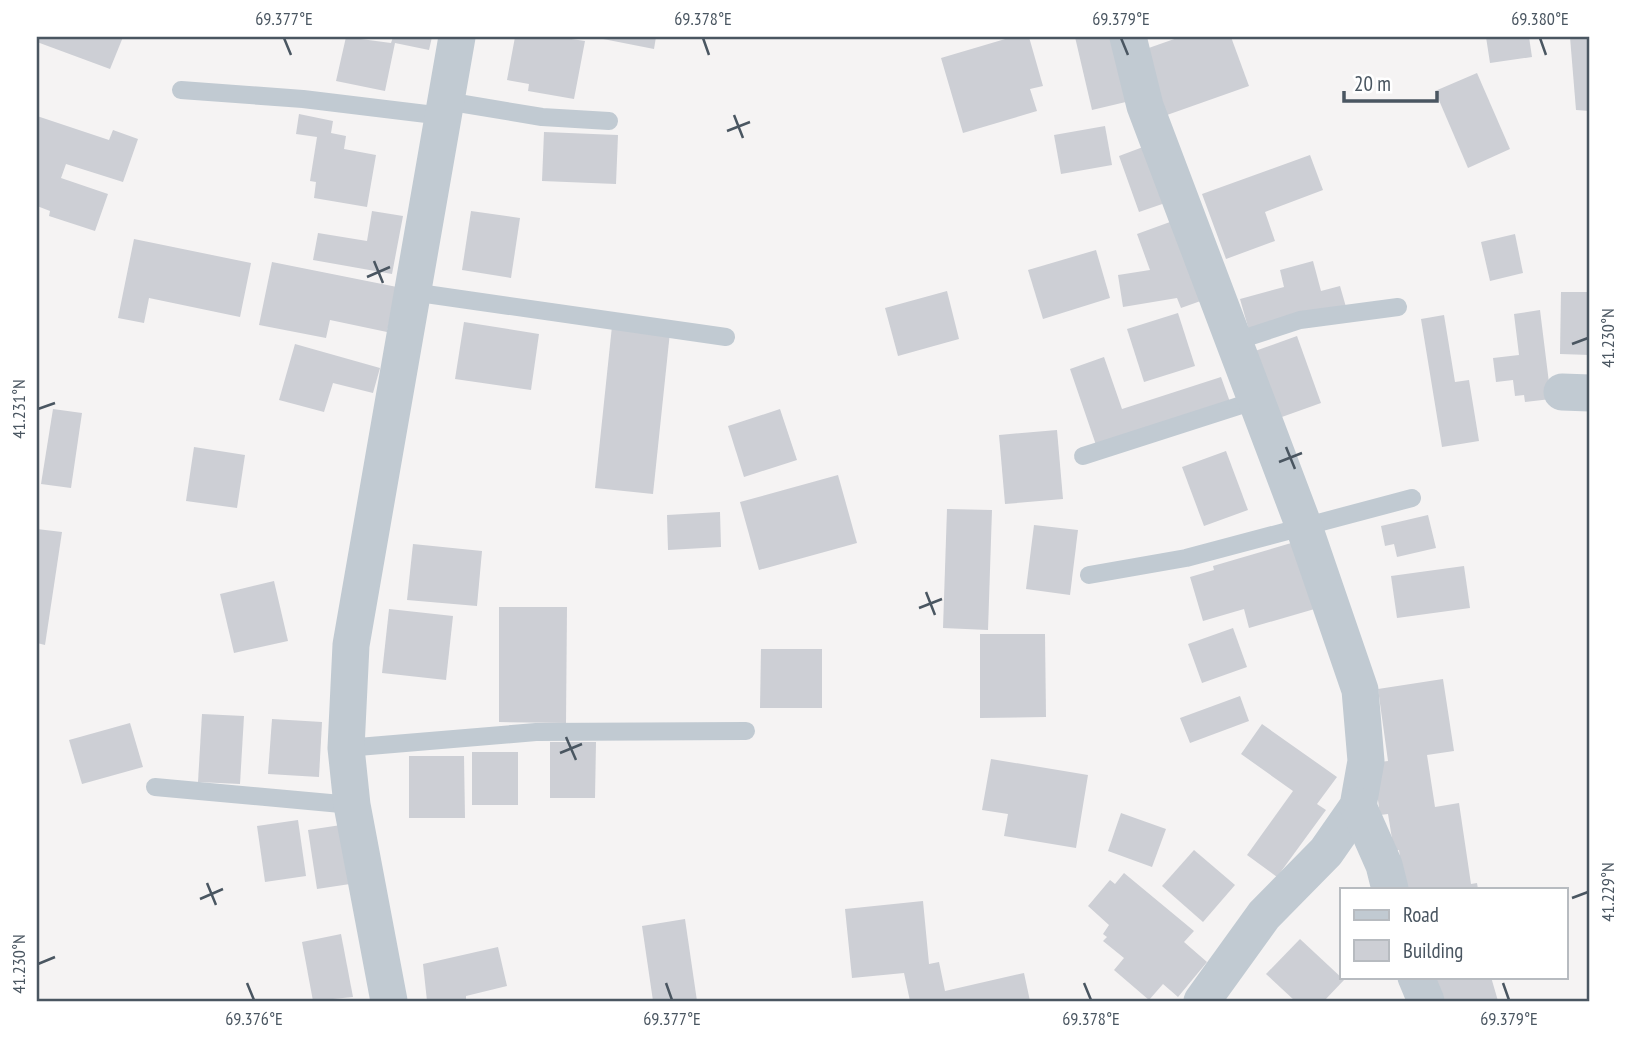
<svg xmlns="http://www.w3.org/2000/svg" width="1627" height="1038" font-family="'PT Sans Narrow',sans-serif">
<rect width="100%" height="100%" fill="#f5f3f3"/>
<!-- building -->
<g fill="#cdcfd5">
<path d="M37 37H123L110 69 37 42Z"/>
<path d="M346 37 391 43 393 37H432L429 50 395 43 385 91 336 81Z"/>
<path d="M515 37H558L585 41 574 99 528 91 529 84 507 80Z"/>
<path d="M593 37H656L654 49Z"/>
<path d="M1012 37H1029L1043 86 1030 89 1037 111 963 133 941 58Z"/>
<path d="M1075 37H1115L1130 101 1092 110Z"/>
<path d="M1180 37H1231L1249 86 1167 115 1143 50Z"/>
<path d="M1486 37H1529L1532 57 1490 63Z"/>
<path d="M1570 37H1590V111L1576 110Z"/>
<path d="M1477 73 1510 149 1468 168 1435 91Z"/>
<path d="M299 114 333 121 331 133 346 136 344 149 376 155 367 207 314 198 316 182 310 181 317 137 296 134Z"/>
<path d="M37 116 109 140 113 130 138 139 123 182 66 164 61 178 108 194 95 231 49 216 50 211 37 206Z"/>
<path d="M1105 126 1112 165 1061 174 1054 135Z"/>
<path d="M544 132 618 135 616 184 542 181Z"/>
<path d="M1151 144 1171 201 1139 212 1119 156Z"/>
<path d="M1310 155 1323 190 1265 212 1275 241 1226 259 1202 194Z"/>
<path d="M372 211 403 216 392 274 313 260 318 233 367 241Z"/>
<path d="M471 211 520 218 511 278 462 270Z"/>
<path d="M1181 218 1209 298 1181 308 1177 298 1123 307 1118 275 1150 270 1137 234Z"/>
<path d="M1515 234 1523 273 1490 281 1481 242Z"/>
<path d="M134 239 251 263 240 317 149 298 144 323 118 318Z"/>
<path d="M1096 250 1110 298 1043 319 1028 270Z"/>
<path d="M1313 261 1321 291 1340 286 1346 307 1250 334 1240 299 1284 287 1280 270Z"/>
<path d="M272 262 397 287 387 332 330 320 326 338 259 325Z"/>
<path d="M947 291 959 339 898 356 885 308Z"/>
<path d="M1561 292H1590V355L1560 354Z"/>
<path d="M1540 310 1551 399 1525 402 1524 395 1515 396 1513 380 1496 382 1493 358 1519 355 1514 314Z"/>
<path d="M1178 313 1195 366 1144 382 1127 329Z"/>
<path d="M1444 315 1455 382 1469 380 1479 441 1442 447 1421 319Z"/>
<path d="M464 322 539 334 531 390 455 379Z"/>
<path d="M612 326 670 332 653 494 595 488Z"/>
<path d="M1297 336 1321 403 1279 418 1255 351Z"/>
<path d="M295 344 380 368 373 393 333 383 324 412 279 400Z"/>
<path d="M1104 357 1122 409 1221 377 1230 402 1096 445 1070 369Z"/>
<path d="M53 409 82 413 71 488 41 484Z"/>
<path d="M780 409 797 460 744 477 728 426Z"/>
<path d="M1057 430 1063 499 1005 504 999 435Z"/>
<path d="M194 447 245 455 237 508 186 501Z"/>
<path d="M1226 451 1248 510 1204 526 1182 467Z"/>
<path d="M838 475 857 543 759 570 740 502Z"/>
<path d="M947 509 992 510 988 630 943 628Z"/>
<path d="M720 512 721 547 668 550 667 515Z"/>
<path d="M1428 515 1436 548 1397 557 1394 544 1385 546 1381 526Z"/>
<path d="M1034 525 1078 530 1070 595 1026 589Z"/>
<path d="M37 529 62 532 45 645 37 643Z"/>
<path d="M1298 541 1318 608 1249 628 1244 609 1203 621 1190 577 1214 570 1213 566Z"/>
<path d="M413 544 482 551 477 606 407 600Z"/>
<path d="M1464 566 1470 608 1397 618 1391 576Z"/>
<path d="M274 581 288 641 234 653 220 594Z"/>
<path d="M499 607H567L566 723 499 722Z"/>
<path d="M389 609 453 616 446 680 382 673Z"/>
<path d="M1233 628 1247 667 1202 683 1188 644Z"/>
<path d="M980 634H1045L1046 717 980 718Z"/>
<path d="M761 649H822V708H760Z"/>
<path d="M1443 679 1454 751 1427 755 1435 807 1459 803 1471 884 1477 883 1478 889H1405L1399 850 1394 851 1388 814 1380 815 1373 763 1388 761 1378 689Z"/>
<path d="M1240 696 1249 721 1190 743 1180 718Z"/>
<path d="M202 714 244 716 240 784 198 782Z"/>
<path d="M272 719 322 722 319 777 268 774Z"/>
<path d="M130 723 143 767 82 784 69 740Z"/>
<path d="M1262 724 1337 777 1317 804 1326 810 1277 877 1247 855 1293 791 1241 754Z"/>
<path d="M550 742H596L595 798H550Z"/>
<rect x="472" y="752" width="46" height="53"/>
<path d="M409 756H464L465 818H409Z"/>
<path d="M991 759 1088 775 1076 848 1004 836 1008 814 982 810Z"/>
<path d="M1121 813 1166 829 1152 867 1108 851Z"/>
<path d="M298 820 306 876 265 882 257 826Z"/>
<path d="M341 825 350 884 317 889 308 830Z"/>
<path d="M1194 850 1235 885 1203 922 1162 886Z"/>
<path d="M1124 873 1194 931 1184 942 1207 962 1178 997 1163 984 1149 1000 1114 970 1124 958 1103 941 1107 937 1103 934 1109 925 1088 906 1110 880 1115 884Z"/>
<path d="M923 901 929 964 939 962 945 991 1024 973 1030 1001H910L904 973 852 978 845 909Z"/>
<path d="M685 919 697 1001H653L642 926Z"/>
<path d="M341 934 353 997 313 1001 302 942Z"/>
<path d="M1300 939 1344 980 1324 1001H1295L1266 974Z"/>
<path d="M498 947 507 986 466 996V1001H427L423 964Z"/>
<path d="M1433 977H1491L1498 1001H1437Z"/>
</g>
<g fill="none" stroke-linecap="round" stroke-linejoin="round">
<!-- lane -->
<g stroke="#c1cad2" stroke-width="18">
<path d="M181 90 303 99 443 116"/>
<path d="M446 101 542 117 609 121"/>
<path d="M412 292 726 337"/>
<path d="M1233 342 1300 320 1398 307"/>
<path d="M1083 456 1254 401"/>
<path d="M1089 575 1186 558 1412 498"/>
<path d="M346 748 536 732 746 731"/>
<path d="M155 787 352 805"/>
</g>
<!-- street -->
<g stroke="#c1cad2" stroke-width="37">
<path d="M1128 37 1145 106 1303 524 1360 690 1366 761 1358 806 1326 852 1264 915 1202 1001"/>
<path d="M1562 392 1590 393"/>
<path d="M1358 806 1384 865 1390 889"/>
<path d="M1416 977 1426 1001"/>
<path d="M389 1001 352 805 346 748 351 645 457 37"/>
</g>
</g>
<!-- ticks -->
<path fill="none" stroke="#4a5661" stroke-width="2.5" d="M284 38 291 55M703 38 709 55M1121 38 1128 55M1540 38 1546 55M734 115 743 138M727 131 750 122M374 261 383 283M367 277 390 267M1572 344 1588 338M38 409 55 403M1286 447 1295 469M1279 462 1302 453M926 592 935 615M919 608 942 599M566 737 576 760M560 753 582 744M207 883 216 905M1572 898 1588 892M200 899 223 889M38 964 55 957M247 983 254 1000M666 983 672 1000M1084 983 1091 1000M1503 983 1509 1000"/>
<!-- border -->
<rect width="1627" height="1038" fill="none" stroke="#ffffff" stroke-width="77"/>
<!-- legend -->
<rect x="1340" y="888" width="228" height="91" fill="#ffffff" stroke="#b7bbc0" stroke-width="2"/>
<rect x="1354" y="910" width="35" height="10" fill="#c1cad2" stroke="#b7bbc0" stroke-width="2"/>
<text x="1403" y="922" font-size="21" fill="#4a5661">Road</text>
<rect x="1354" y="940" width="35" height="21" fill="#cdcfd5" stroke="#b7bbc0" stroke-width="2"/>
<text x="1403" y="958" font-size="21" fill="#4a5661">Building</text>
<!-- scale -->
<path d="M1344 91v10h93v-10" fill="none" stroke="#4a5661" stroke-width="3.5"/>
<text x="1354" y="91" font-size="21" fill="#4a5661" stroke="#ffffff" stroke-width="5" paint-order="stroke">20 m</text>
<rect x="38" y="38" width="1550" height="962" fill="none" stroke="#4a5661" stroke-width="2.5"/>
<g font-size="18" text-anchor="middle" fill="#4a5661">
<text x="284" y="25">69.377°E</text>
<text x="703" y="25">69.378°E</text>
<text x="1121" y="25">69.379°E</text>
<text x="1540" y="25">69.380°E</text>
<text transform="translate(1608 338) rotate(-90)" y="6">41.230°N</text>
<text transform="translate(19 409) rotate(-90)" y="6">41.231°N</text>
<text transform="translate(1608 892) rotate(-90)" y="6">41.229°N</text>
<text transform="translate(19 964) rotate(-90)" y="6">41.230°N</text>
<text x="254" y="1025">69.376°E</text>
<text x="672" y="1025">69.377°E</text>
<text x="1091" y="1025">69.378°E</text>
<text x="1509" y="1025">69.379°E</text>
</g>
</svg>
